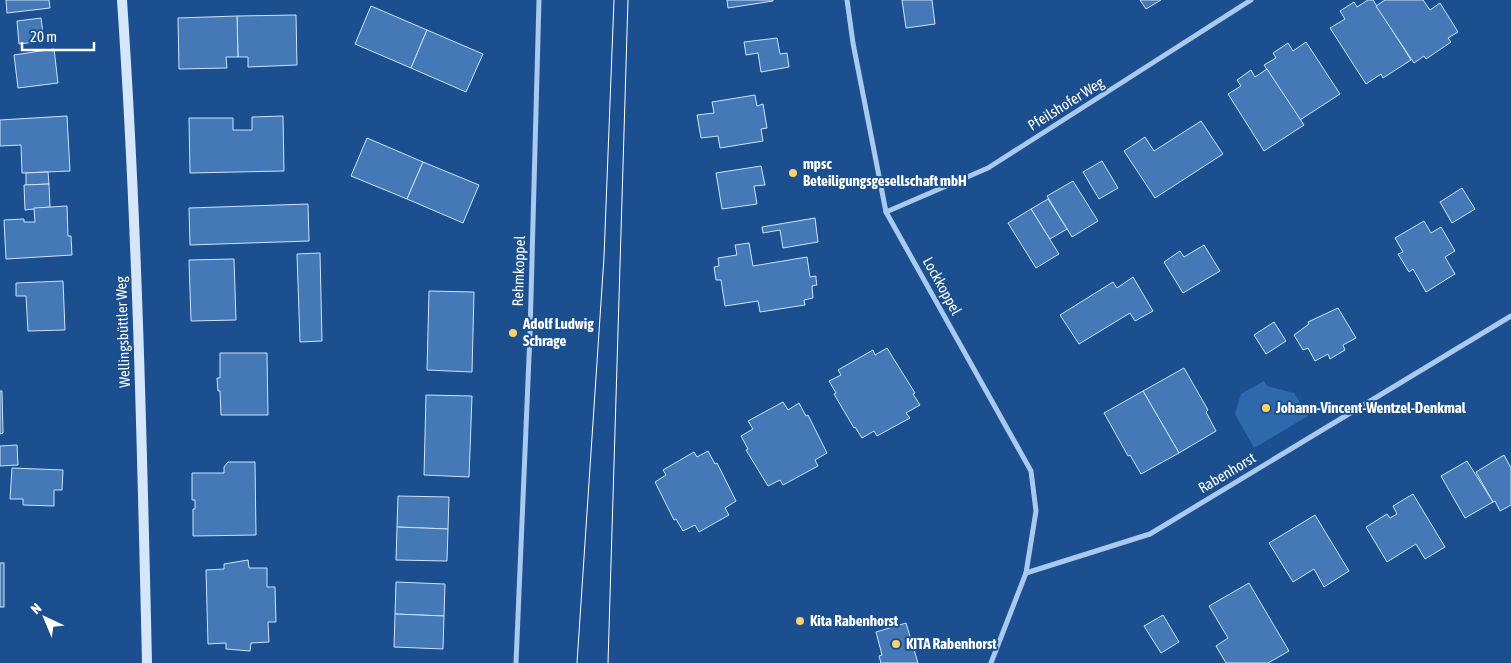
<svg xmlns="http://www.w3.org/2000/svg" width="1511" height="663" font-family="'Asap Condensed',sans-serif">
<rect width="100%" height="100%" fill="#1b4f8f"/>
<!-- green -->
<path fill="#2e69ad" d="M1264 381 1267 386 1294 393 1308 416 1254 448 1235 414 1241 394Z"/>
<!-- building -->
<g fill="#4478b7" stroke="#cfe3fa">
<path d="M6 0H49L50 8 7 13Z"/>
<path d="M727 0H773V1L728 8Z"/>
<path d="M902 0H932L935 24 906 28Z"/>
<path d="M1140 0H1161L1146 9Z"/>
<path d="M1368 0H1373L1411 60 1383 78 1381 74 1366 84 1330 28 1345 19 1340 11 1354 2 1357 7Z"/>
<path d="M1385 0H1423L1430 10 1440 3 1458 32 1448 38 1451 42 1426 59 1424 56 1414 63 1376 6Z"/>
<path d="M371 6 427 30 411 68 355 44Z"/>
<path d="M296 15 297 65 248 67V57H238L237 16Z"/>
<path d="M237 16 238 57H226L227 68 179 69 178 18Z"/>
<path d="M41 18 44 41 19 44 17 21Z"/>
<path d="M427 30 483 54 466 92 411 68Z"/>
<path d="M777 38 780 54 787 53 789 67 761 72 758 53 746 55 744 42Z"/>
<path d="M1306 42 1340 94 1300 120 1264 65 1276 58 1273 53 1288 43 1293 51Z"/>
<path d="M54 49 58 83 18 88 14 55Z"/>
<path d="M1267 69 1304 125 1264 151 1228 94 1241 86 1237 80 1251 70 1255 77Z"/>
<path d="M755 95 757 106 763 104 767 128 761 129 763 141 720 148 718 136 701 138 697 115 714 113 712 102Z"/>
<path d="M67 116 70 171 22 173 21 145 0 146V120Z"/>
<path d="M283 116 284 171 190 173 189 118H233V130H252V117Z"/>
<path d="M1201 121 1223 154 1155 198 1124 151 1145 137 1154 151Z"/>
<path d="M367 138 423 162 407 199 351 176Z"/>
<path d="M1102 161 1118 188 1099 199 1083 172Z"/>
<path d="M423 162 479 185 463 223 407 199Z"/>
<path d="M761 166 765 185 754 186 757 204 722 209 716 173Z"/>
<path d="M48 172 49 184 26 185V173Z"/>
<path d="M1073 181 1098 221 1072 237 1047 196Z"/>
<path d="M49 184 50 207 25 210 24 185Z"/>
<path d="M1462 188 1475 209 1452 223 1440 202Z"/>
<path d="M1048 199 1067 229 1050 239 1031 209Z"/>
<path d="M308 204 309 241 190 245 189 208Z"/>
<path d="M67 206 68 236H71L72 255 6 259 4 220 24 219V222H35L34 208Z"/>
<path d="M1031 209 1059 254 1036 268 1008 223Z"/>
<path d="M815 218 818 242 783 248 780 230 763 233 762 227Z"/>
<path d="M1424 221 1431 233 1441 227 1455 251 1445 257 1455 274 1426 292 1413 269 1409 272 1398 254 1403 252 1395 238Z"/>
<path d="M749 243 753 266 807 257 810 277 816 276V279L817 285 812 286 813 298 804 300 805 305 760 312 758 301 725 306 721 280H716L714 267 719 266 718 258 737 255 735 245Z"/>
<path d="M1204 245 1220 271 1183 293 1164 262 1180 251 1184 257Z"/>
<path d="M320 253 322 341 300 342 297 254Z"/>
<path d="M234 259 236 320 191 321 189 260Z"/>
<path d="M1133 277 1153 311 1135 321 1130 313 1079 344 1060 315 1113 282 1117 288Z"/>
<path d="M63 281 65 330 28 331 26 296H16V283Z"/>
<path d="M429 291 474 292 472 372 427 370Z"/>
<path d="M1338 308 1356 338 1343 345 1345 350 1330 359 1328 354 1315 361 1308 348 1303 350 1294 335 1309 324 1308 322Z"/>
<path d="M1274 322 1286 341 1266 354 1254 335Z"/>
<path d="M887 348 915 393 913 394 920 405 906 413 910 418 877 436 874 431 862 438 855 427 854 428 834 394 836 393 829 381 841 375 838 370 873 350 875 355Z"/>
<path d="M220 353H267L268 415H221L220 391H218L217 378H220Z"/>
<path d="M1184 368 1208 410 1206 412 1216 431 1179 453 1143 391Z"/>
<path d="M0 391H2L3 433 0 434Z"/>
<path d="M1143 391 1179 453 1141 474 1130 455 1128 456 1104 413Z"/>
<path d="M426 395 472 396 469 477 424 475Z"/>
<path d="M783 402 788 410 799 403 806 416 808 415 827 453 815 460 818 466 783 485 780 480 768 486 746 450 748 449 741 436 753 429 748 421Z"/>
<path d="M17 445 18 465 0 466V446Z"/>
<path d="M708 451 715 464 717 463 736 501 725 508 729 515 699 532 695 525 683 531 676 519 674 520 655 482 666 475 663 470 694 452 697 457Z"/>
<path d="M1504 455 1511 468V505L1500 511 1495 501 1493 502 1476 472Z"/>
<path d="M1467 461 1493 502 1465 518 1441 476Z"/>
<path d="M228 462H255L256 535 193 536V509H195V500H192V473H224V467Z"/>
<path d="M12 468 63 470 62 490H54V506L23 505V499H10Z"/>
<path d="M1413 494 1445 547 1425 559 1416 544 1387 562 1366 527 1387 514 1390 518 1397 514 1393 506Z"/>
<path d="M398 496 449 497 448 529 397 527Z"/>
<path d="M1315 515 1349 571 1324 587 1314 569 1293 582 1269 543Z"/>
<path d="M397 527 448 529 447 561 396 560Z"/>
<path d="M248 560 249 568H267V587H275L276 622H268L269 642 251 643 250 651 226 649V643L208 644 206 570 224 569V564Z"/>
<rect x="0" y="563" width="4" height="44"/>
<path d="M396 582 445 584 444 616 395 614Z"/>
<path d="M1249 583 1289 651 1268 663H1226L1216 646 1228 638 1209 606Z"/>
<path d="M395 614 444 616 443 649 394 647Z"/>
<path d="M1163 615 1179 642 1161 653 1144 626Z"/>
<path d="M906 623 918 663H881L879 656 882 655 876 632Z"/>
</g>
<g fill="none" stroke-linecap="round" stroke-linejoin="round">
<!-- minor -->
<g stroke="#a9c9ee" stroke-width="5">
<path d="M847 0 853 43 886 212 1031 471 1036 511 1026 573"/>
<path d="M886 212 988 168 1251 0"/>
<path d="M516 663 530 334 539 0"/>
<path d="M991 663 1026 573 1150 534 1511 316"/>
</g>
<!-- secondary -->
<path stroke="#d6e6fa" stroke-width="10" d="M122 0C137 221 142 442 147 663"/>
<!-- tram -->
<g stroke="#fff" stroke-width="1">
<path d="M577 663 604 257 614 0"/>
<path d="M608 663 628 0"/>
</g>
</g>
<!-- markers -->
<g fill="#ffd166" stroke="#1b4f8f" stroke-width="2">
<circle cx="793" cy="173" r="5"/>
<circle cx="513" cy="333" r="5"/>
<circle cx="1266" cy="408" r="5"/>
<circle cx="800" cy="621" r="5"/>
<circle cx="896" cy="644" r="5"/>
</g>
<g text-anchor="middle" stroke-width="4" stroke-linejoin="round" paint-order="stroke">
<!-- street labels -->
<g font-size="15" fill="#fff" stroke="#1b4f8f">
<text transform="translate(1066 104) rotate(-32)" y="5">Pfeilshofer Weg</text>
<text transform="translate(519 271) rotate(-88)" y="5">Rehmkoppel</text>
<text transform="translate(942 286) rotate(61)" y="5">Lockkoppel</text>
<text transform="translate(123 332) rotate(-92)" y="5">Wellingsbüttler Weg</text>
<text transform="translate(1227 473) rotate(-31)" y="5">Rabenhorst</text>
</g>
<!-- poi labels -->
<g font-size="15" font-weight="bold" fill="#fff" stroke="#1b4f8f" text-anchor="start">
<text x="803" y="169">mpsc<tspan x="803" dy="17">Beteiligungsgesellschaft mbH</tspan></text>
<text x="523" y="329">Adolf Ludwig<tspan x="523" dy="17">Schrage</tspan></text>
<text x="1276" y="413">Johann-Vincent-Wentzel-Denkmal</text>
<text x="810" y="626">Kita Rabenhorst</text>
<text x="906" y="649">KITA Rabenhorst</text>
</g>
</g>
<!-- north arrow -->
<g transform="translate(45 618) rotate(316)" stroke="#1b4f8f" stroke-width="4" paint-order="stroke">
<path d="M0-4L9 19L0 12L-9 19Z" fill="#ffffff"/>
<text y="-8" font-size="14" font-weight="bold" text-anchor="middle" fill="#ffffff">N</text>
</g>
<!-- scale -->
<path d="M22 42v8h72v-8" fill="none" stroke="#ffffff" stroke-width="2.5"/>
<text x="30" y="42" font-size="15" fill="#ffffff" stroke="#1b4f8f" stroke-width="4" paint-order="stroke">20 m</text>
</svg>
